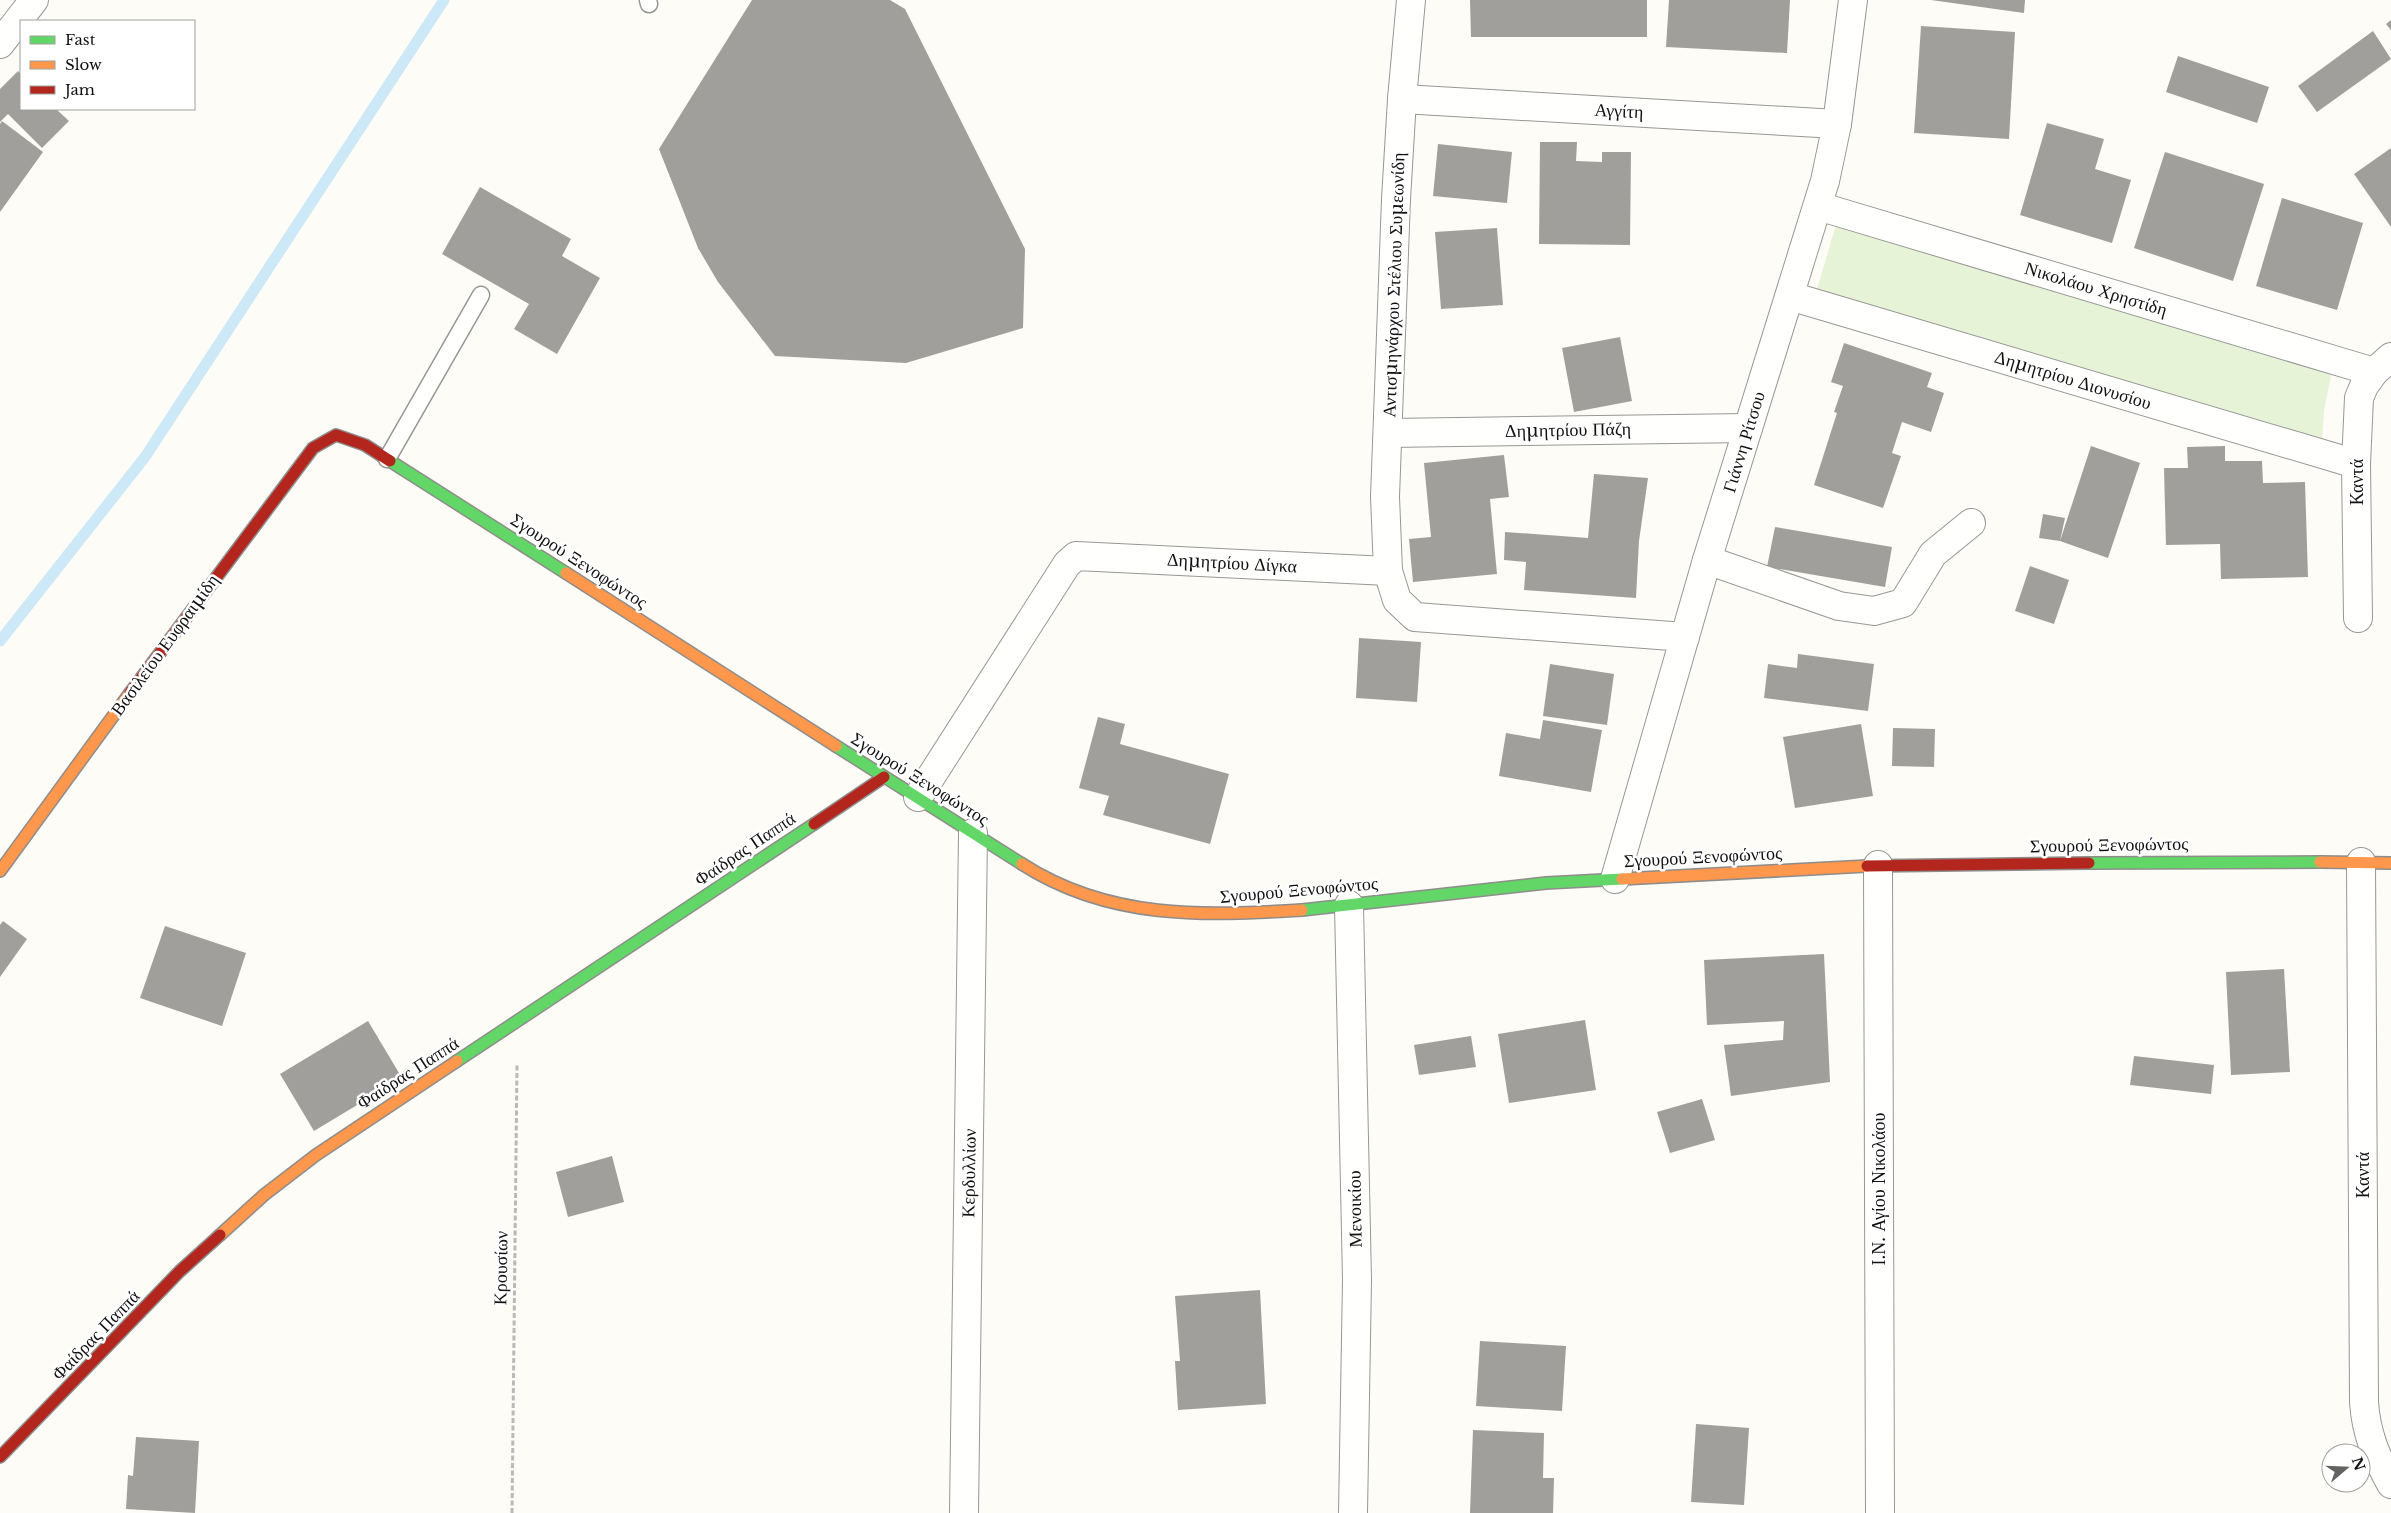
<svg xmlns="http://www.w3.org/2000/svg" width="2391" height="1513" font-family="'Libre Baskerville',serif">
<rect width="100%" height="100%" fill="#fdfcf7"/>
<!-- green -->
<path fill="#e7f3d7" d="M1836 225 2332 371 2324 411 2322 440 1817 289Z"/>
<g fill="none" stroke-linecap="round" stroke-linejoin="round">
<!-- stream -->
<path stroke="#cde8f7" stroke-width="11" d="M0 641 145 457 444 0"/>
</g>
<!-- building -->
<g fill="#a19f9c">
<path d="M752 0H890L905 9 1025 249 1023 328 906 363 775 356 718 282 698 248 659 149Z"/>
<path d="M1470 0H1647V37H1471Z"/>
<path d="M1669 0H1790L1787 53 1666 47Z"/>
<path d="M1931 0H2025L2024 13Z"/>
<path d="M2391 20V30L2386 24Z"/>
<path d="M1921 26 2015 32 2009 139 1914 133Z"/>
<path d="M2373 31 2391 59 2317 112 2298 86Z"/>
<path d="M2178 56 2269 87 2257 123 2166 92Z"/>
<path d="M18 71 21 74V109H56L69 121 42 148 8 114 0 122V89Z"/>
<path d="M2 121 43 152 0 212V124Z"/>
<path d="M2047 123 2104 139 2095 169 2131 180 2112 243 2020 215Z"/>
<path d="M1540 142H1577L1576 161 1602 162V152H1631L1630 245 1539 244Z"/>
<path d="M1438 144 1512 152 1507 203 1433 196Z"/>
<path d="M2391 148V227L2354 174Z"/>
<path d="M2165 152 2264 184 2233 281 2134 248Z"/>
<path d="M480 187 571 239 562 256 600 278 557 354 514 329 529 304 442 254Z"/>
<path d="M2282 198 2363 223 2337 310 2256 286Z"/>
<path d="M1497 228 1503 305 1441 309 1435 232Z"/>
<path d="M1620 337 1632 401 1574 412 1562 348Z"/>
<path d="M1844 343 1932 373 1927 387 1944 393 1931 432 1902 422 1892 453 1901 456 1883 508 1814 485 1837 413 1834 412 1843 386 1831 382Z"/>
<path d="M2091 446 2140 463 2108 558 2060 541 2039 538 2043 514 2065 518 2060 541Z"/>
<path d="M2225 446V461H2262L2263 483 2305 482 2308 577 2221 579 2220 544 2166 545 2164 468H2188L2187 447Z"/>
<path d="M1504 455 1509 497 1490 499 1497 574 1413 582 1409 539 1431 537 1424 463Z"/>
<path d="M1594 474 1648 478 1639 541 1636 598 1524 590 1526 562 1504 560 1505 532 1588 538Z"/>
<path d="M1775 527 1892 547 1885 587 1767 567Z"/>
<path d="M2030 566 2069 580 2054 624 2015 611Z"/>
<path d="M1359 638 1421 642 1417 702 1356 698Z"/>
<path d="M1798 654 1874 664 1868 711 1764 698 1768 664 1797 668Z"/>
<path d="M1550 664 1614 674 1607 725 1543 716Z"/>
<path d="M1098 717 1125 724 1120 744 1229 774 1210 844 1103 815 1109 796 1079 788Z"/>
<path d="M1543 720 1602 730 1591 792 1499 776 1506 733 1540 739Z"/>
<path d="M1861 724 1873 796 1795 808 1783 737Z"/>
<path d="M1893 728 1935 729 1934 767 1892 766Z"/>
<path d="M3 921 27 939 0 977V925Z"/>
<path d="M165 926 246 953 222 1026 140 998Z"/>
<path d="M1824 954 1830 1082 1731 1096 1724 1045 1783 1040 1784 1021 1707 1025 1704 960Z"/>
<path d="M2284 969 2290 1072 2231 1075 2226 972Z"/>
<path d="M1585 1020 1596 1090 1509 1103 1498 1034Z"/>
<path d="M368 1021 402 1078 314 1131 280 1074Z"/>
<path d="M1471 1036 1476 1067 1419 1075 1414 1045Z"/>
<path d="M2134 1056 2214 1065 2211 1094 2130 1085Z"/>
<path d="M1702 1099 1715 1140 1670 1153 1657 1112Z"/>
<path d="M612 1156 624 1202 568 1217 556 1172Z"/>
<path d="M1260 1290 1266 1404 1178 1410 1175 1361H1180L1175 1296Z"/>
<path d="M1480 1341 1566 1346 1562 1411 1476 1406Z"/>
<path d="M1696 1424 1749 1428 1744 1505 1691 1502Z"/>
<path d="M1473 1430 1544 1433 1543 1478H1554L1553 1513H1470Z"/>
<path d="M136 1437 199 1441 195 1513 126 1509 128 1475 133 1476Z"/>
</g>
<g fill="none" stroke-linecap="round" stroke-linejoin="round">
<!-- lane casing -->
<g stroke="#979795" stroke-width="19">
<g id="lane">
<path d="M648 0 649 4"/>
<path d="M387 459 481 295"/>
</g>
</g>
<!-- street casing -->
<g stroke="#979795" stroke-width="30">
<g id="street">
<path d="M1411 0 1402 99 1396 199 1385 497 1388 571 1397 600 1415 617 1685 637"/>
<path d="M0 44 34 0"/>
<path d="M1402 99 1837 124"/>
<path d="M1818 206 2374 372"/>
<path d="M1790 296 2356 464"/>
<path d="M1388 433 1748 428"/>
<path d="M1707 560 1839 606 1874 611 1903 603 1933 554 1971 523"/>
<path d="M2358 618 2356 464 2359 398 2364 386 2374 372 2391 357"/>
<path d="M918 797 1067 564 1076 556 1388 571"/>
<path d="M2361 862 2364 1402C2366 1433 2376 1457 2391 1484"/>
<path d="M1878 865 1880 1513"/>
<path d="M1615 879 1707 560 1825 181 1837 124 1853 0"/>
<path d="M1349 905 1357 1280 1353 1513"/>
<path d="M964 1513 973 833"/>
</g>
</g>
<!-- fast casing -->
<g stroke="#8e8d8b" stroke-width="14">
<g id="fast">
<path d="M390 461 566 573"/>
<path d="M836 746 1022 864"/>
<path d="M2089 863 2320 862"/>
<path d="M1302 910 1546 883 1622 879"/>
<path d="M457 1061 814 824"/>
</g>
</g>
<!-- slow casing -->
<g stroke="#8e8d8b" stroke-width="14">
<g id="slow">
<path d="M566 573 836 746"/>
<path d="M2320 862 2391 863"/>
<path d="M1022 864C1109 920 1204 916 1302 910"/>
<path d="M0 871 130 693"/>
<path d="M1622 879 1867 866"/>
<path d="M220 1235 264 1195 316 1155 457 1061"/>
</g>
</g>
<!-- jam casing -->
<g stroke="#8e8d8b" stroke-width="14">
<g id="jam">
<path d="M130 693 313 448 336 435 365 445 390 461"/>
<path d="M814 824 884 777"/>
<path d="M1867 866 2089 863"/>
<path d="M0 1457 180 1271 220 1235"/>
</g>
</g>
<!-- path -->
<path stroke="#b9b9b8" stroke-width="3" stroke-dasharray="5 2.5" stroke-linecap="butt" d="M512 1513 517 1064"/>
<!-- lane -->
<use href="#lane" stroke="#fffffe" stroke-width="16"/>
<!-- street -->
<use href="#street" stroke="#fffffe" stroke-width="28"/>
<!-- fast -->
<use href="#fast" stroke="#63d668" stroke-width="11"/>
<!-- slow -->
<use href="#slow" stroke="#ff974d" stroke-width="11"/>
<!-- jam -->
<use href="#jam" stroke="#b3261e" stroke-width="11"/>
</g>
<g text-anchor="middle" stroke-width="5" stroke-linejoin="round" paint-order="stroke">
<!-- street labels -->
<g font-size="18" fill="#111" stroke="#fff">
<text transform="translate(1619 111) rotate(3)" y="6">Αγγίτη</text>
<text transform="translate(1394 285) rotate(-88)" y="6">Αντισμηνάρχου Στέλιου Συμεωνίδη</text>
<text transform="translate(2096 289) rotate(17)" y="6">Νικολάου Χρηστίδη</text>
<text transform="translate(2073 380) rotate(17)" y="6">Δημητρίου Διονυσίου</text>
<text transform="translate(1568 430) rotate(-1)" y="6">Δημητρίου Πάζη</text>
<text transform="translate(1744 442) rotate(-73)" y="6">Γιάννη Ρίτσου</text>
<text transform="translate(2357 482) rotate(-90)" y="6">Καντά</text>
<text transform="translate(579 561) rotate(33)" y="6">Σγουρού Ξενοφώντος</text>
<text transform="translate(1232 563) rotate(3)" y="6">Δημητρίου Δίγκα</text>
<text transform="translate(165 645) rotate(-54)" y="6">Βασιλείου Ευφραιμίδη</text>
<text transform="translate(920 779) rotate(32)" y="6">Σγουρού Ξενοφώντος</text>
<text transform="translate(2109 845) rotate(-1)" y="6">Σγουρού Ξενοφώντος</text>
<text transform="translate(745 849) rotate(-34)" y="6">Φαίδρας Παππά</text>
<text transform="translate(1703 857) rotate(-3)" y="6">Σγουρού Ξενοφώντος</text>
<text transform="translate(1299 890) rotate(-5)" y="6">Σγουρού Ξενοφώντος</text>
<text transform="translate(408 1073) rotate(-33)" y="6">Φαίδρας Παππά</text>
<text transform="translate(969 1173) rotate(-89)" y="6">Κερδυλλίων</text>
<text transform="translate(2363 1175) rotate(-90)" y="6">Καντά</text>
<text transform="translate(1879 1189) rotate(-90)" y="6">Ι.Ν. Αγίου Νικολάου</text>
<text transform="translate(1355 1209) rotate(-91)" y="6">Μενοικίου</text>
<text transform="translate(501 1268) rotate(-89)" y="6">Κρουσίων</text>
<text transform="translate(96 1335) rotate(-46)" y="6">Φαίδρας Παππά</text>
</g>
</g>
<!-- legend -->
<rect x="20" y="20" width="175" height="90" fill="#ffffff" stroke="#a0a0a0"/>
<rect x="30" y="36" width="25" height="8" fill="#63d668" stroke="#a0a0a0"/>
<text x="65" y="45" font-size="15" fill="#111111">Fast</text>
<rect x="30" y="61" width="25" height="8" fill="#ff974d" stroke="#a0a0a0"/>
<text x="65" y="70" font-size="15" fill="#111111">Slow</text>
<rect x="30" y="86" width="25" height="8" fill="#b3261e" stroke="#a0a0a0"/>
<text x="65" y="95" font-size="15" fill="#111111">Jam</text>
<!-- north arrow -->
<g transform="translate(2346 1468) rotate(71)"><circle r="24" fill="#ffffff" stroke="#a0a0a0"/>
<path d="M0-4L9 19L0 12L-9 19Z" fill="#646362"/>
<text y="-8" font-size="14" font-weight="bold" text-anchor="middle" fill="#111111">N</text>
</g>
</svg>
